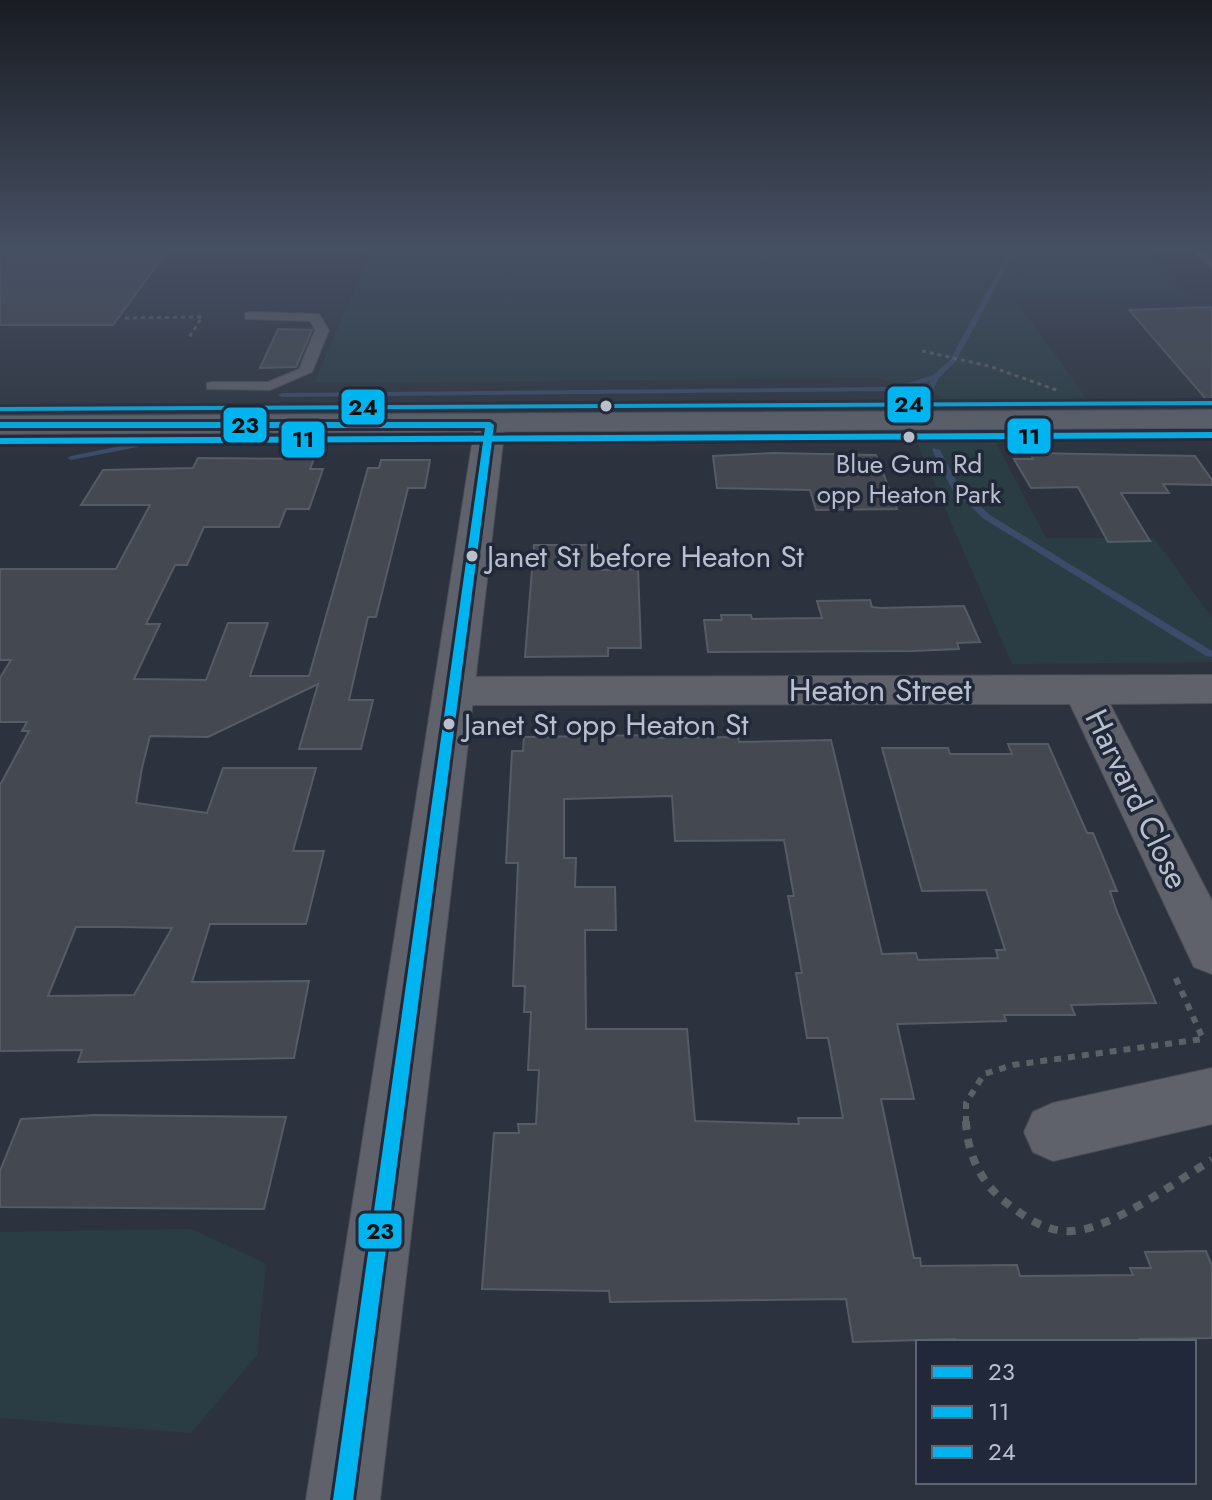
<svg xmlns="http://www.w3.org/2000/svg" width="1212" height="1500" font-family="Jost,sans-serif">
<rect width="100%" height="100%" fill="#2d333e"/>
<!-- green -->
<g fill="#2a3d44">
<path d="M372 249H1144L1193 300 1013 297 1087 399H946L878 378 314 383Z"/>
<path d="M917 443H996L1046 538H1154L1212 618V662L1012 664Z"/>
<path d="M192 1229 266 1264 257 1355 191 1433 0 1418V1232Z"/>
</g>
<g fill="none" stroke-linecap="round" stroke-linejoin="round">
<!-- stream -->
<g fill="#3c4b69" fill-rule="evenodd">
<path d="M1010 249H1016L956 361 939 378 931 394 927 396 923 394 930 381 897 391 282 397 278 395 282 393 896 387 933 375 950 360Z"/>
<path d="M135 443 139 445 138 447 71 460 67 458 71 456Z"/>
<path d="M933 448 940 450 959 486 990 515 1212 651V657L1206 656 984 519 952 489 932 450Z"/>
</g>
</g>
<!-- building -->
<g fill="#434851" stroke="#565b65" stroke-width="2" fill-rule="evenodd">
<path d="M0 249H169L113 325H0Z"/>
<path d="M1212 307V406L1129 310Z"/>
<path d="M278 329 312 330 296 367 260 368Z"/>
<path d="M773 453 876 455 897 509 816 510 810 490 717 488 713 456Z"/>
<path d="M1030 453 1195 456 1212 480V485L1163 484 1169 493H1121L1150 541 1108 542 1078 487 1031 488 1014 459H1033Z"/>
<path d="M198 458 314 459 310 469H323L309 509H286L279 527H204L187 565H175L146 624H160L134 679 206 680 228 623H268L250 676H309L368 468H379L381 460H430L425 488H408L376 617H368L349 700H373L361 749H299L318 684 208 737 150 736 142 768 136 803 207 813 223 768H316L293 851H324L306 924H210L192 982 309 981 294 1058 78 1062 82 1050 0 1051V785L29 731H22L27 722H0V678L11 660H0V569H116L150 505H81L103 470 193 468ZM76 927H119L172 928 134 995 48 996Z"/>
<path d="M534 545H597L598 570 638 569 641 648H608V656L525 657Z"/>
<path d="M870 600 872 607 880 608 964 606 980 642 957 643 959 649 911 651 708 652 704 620H722L721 615H751L752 619 822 618 817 601Z"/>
<path d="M658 735V738L738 737 739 742 831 740 882 954 916 953 918 960 998 958 996 950H1005L986 890 922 891 882 748H948L950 754H1012L1008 744H1048L1087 833H1093L1117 891H1110L1117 912 1156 1003 1071 1005 1075 1015H1004L1006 1021 897 1024 914 1099H881L914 1258H920L921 1266 1017 1265 1020 1276 1133 1275 1130 1268H1151L1145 1252 1206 1251 1212 1266V1338L1140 1339 1141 1342H956L955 1339 853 1342 846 1299 610 1302 609 1291 482 1289 494 1133H519L518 1124H536L539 1070H528L531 1012H524L525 986H513L518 863H506L512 751H523L524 737ZM672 796 675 841 784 840 794 896H788L802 973H796L807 1038H828L843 1118H798L799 1124 695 1121 687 1029H586L585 930H616L615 887H575L576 858H564V799Z"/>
<path d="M96 1115 286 1117 264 1209 0 1207V1171L21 1119Z"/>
</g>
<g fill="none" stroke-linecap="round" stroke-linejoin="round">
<!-- service casing -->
<g stroke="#4a4e56" stroke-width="2">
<g id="service">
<path d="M1190 249H1203L1212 258V268Z"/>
<path d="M250 312 319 314 329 330 312 372 270 390 207 389V383L212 382H268L299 369 315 330 310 321 245 319V313Z"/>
</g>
</g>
<!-- minor casing -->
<g stroke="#4a4e56" stroke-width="2">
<g id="minor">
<path d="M1212 675V703L1110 704 1212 901V974L1194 967 1070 704 453 705 439 701 433 691 439 681 453 677Z"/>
<path d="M1212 1068V1124L1053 1161 1033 1152 1024 1132 1033 1112 1053 1103Z"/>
</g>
</g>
<!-- tertiary casing -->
<g stroke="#4a4e56" stroke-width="2">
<path id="tertiary" d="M490 416 501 419 505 425 380 1500H306L475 425 479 419Z"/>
</g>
<!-- secondary casing -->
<g stroke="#4a4e56" stroke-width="2">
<path id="secondary" d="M1212 410V428L0 434V416Z"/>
</g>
<!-- path-far2 -->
<g stroke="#5c6167" stroke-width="3" stroke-dasharray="4 4" stroke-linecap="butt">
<path d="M125 318 202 317 189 338"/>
<path d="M922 351 989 366 1059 391"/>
</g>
<!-- path-far1 -->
<path stroke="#5c6167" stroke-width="6" stroke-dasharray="7 7" stroke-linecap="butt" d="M966 1123V1103L984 1074 1013 1065 1203 1039 1173 972"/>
<!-- path -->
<path stroke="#5c6167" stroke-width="8" stroke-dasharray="9 9" stroke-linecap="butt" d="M966 1121C967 1153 980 1181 1004 1201 1022 1215 1041 1229 1064 1231 1105 1235 1176 1181 1212 1160"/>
<!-- service -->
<use href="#service" fill="#5f626b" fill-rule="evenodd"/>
<!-- minor -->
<use href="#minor" fill="#5f626b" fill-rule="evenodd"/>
<!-- tertiary -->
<use href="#tertiary" fill="#5f626b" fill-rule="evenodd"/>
<!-- secondary -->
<use href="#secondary" fill="#5d6169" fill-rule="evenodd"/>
<!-- bus-1 casing -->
<g stroke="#202839" stroke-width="6">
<path id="bus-1" d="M0 422H490L494 425 353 1500H333L485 428H0Z"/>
</g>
<!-- bus-2 casing -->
<g stroke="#202839" stroke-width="6">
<path id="bus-2" d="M1212 432V438L0 444V438Z"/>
</g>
<!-- bus-3 casing -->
<g stroke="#202839" stroke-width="6">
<path id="bus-3" d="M1212 401V405L0 411V407Z"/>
</g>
<!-- bus-1 -->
<use href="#bus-1" fill="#00b5ef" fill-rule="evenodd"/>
<!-- bus-2 -->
<use href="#bus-2" fill="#00b5ef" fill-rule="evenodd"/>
<!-- bus-3 -->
<use href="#bus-3" fill="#00b5ef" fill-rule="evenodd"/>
</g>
<!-- sky -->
<linearGradient id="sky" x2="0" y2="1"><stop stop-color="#191c22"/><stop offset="0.54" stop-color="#465063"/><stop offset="1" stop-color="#465063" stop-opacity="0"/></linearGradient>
<rect width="1212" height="459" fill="url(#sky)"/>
<!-- markers -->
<g fill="#b9bfcd" stroke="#202839" stroke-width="3">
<circle cx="606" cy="406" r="7"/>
<circle cx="909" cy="437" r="7"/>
<circle cx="472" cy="556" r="7"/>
<circle cx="449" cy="724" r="7"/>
</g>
<g text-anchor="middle" stroke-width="7" stroke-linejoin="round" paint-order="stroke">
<!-- far-bus labels -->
<g font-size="26" fill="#b9bfcd" stroke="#202839">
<text x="909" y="473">Blue Gum Rd<tspan x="909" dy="30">opp Heaton Park</tspan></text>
</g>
<!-- bus labels -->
<g font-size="30" fill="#b9bfcd" stroke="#202839" text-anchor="start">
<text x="487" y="567">Janet St before Heaton St</text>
<text x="464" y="735">Janet St opp Heaton St</text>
</g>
<!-- street labels -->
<g font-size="32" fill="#b9bfcd" stroke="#202839">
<text x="880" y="701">Heaton Street</text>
<text transform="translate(1137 799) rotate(64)" y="11">Harvard Close</text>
</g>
</g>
<g stroke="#202839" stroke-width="3">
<rect x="886" y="385" width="46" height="39" rx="8" fill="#00b5ef"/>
<rect x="340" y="388" width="46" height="38" rx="8" fill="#00b5ef"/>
<rect x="222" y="406" width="46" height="38" rx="8" fill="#00b5ef"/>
<rect x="1006" y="417" width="46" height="38" rx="8" fill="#00b5ef"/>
<rect x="280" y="420" width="46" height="39" rx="8" fill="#00b5ef"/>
<rect x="357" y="1212" width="46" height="38" rx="8" fill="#00b5ef"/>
</g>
<g font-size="22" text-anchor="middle" font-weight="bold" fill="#111">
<text x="909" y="412">24</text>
<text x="363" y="415">24</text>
<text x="245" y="433">23</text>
<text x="1029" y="444">11</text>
<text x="303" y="447">11</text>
<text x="380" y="1239">23</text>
</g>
<!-- legend -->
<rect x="916" y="1340" width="280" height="144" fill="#202839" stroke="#5d6474" stroke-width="2"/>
<rect x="932" y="1366" width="40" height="12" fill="#00b5ef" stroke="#5d6474" stroke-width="2"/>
<text x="988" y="1380" font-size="24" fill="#b9bfcd">23</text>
<rect x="932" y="1406" width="40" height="12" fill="#00b5ef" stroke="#5d6474" stroke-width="2"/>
<text x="988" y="1420" font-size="24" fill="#b9bfcd">11</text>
<rect x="932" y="1446" width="40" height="12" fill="#00b5ef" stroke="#5d6474" stroke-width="2"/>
<text x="988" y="1460" font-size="24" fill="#b9bfcd">24</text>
</svg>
